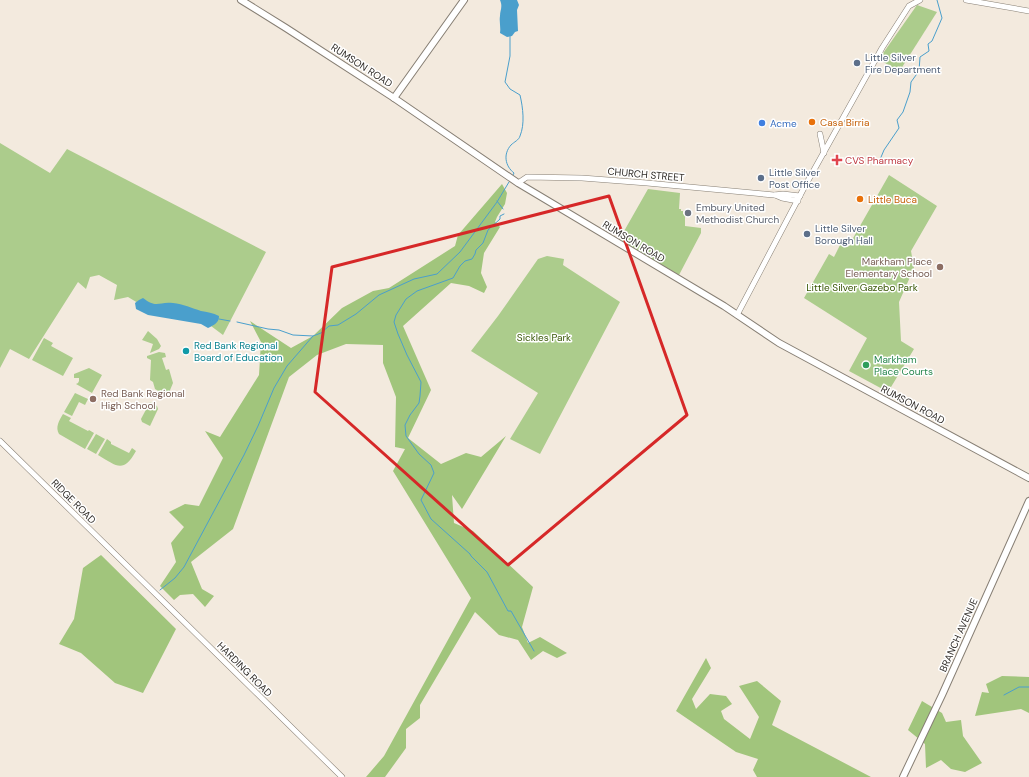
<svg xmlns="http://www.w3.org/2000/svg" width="1029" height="777" font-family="'DM Sans',sans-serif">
<rect width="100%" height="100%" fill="#f3eade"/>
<!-- green -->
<g fill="#accc8c">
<path d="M917 5 937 12 899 72 879 59Z"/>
<path d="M0 143 50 173 67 149 266 252 223 335 207 323 138 303 128 297 114 300 117 285 99 275 90 277 86 289 78 282 29 359 10 349 0 368Z"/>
<path d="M889 175 937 206 911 251 914 268 899 302 901 341 914 349 888 392 849 371 867 338 804 298 829 254 834 257 841 243 848 247Z"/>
<path d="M648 189 680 193 679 209H681V211H683V214H685V226L701 228V233L679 275 619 240Z"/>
<path d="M547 256 564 259 563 265 620 302 540 454 510 439 538 393 471 351 498 316 538 259Z"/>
<path d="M148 331 157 339 161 346 159 349 150 353 153 344 142 340Z"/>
<path d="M44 338 53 343 51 346 73 358 63 376 32 360Z"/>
<path d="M159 352 165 353 166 357 162 358 166 370 169 369 173 383 168 395 164 397 161 396 162 393 155 389 153 382 150 380 151 360 147 358V356Z"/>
<path d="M89 368 102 375 92 393 76 384 78 383 79 381V378H74V374Z"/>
<path d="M75 393 88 399 85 405 79 402 72 416 64 412Z"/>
<path d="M150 402 157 406 158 409 150 426 142 422 141 419Z"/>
<path d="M63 414 71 418 69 421 88 431 89 430 94 433 85 449 59 434C55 427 59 421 63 414Z"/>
<path d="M96 434 105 439 96 454 87 449Z"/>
<path d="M107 439 111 442V444L129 453 132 448 136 451C123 474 117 466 98 455Z"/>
</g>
<!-- forest -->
<g fill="#a1c57c">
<path d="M502 184 507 193 505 204 497 217 495 222 500 227 484 253 481 273 487 287 484 293 469 286 451 283 403 326 431 390 408 438 441 464 466 453 481 457 506 436 462 509 452 495 454 523 473 531 533 587 522 627 528 643 540 637 567 653 557 658 543 651 531 660 518 640 499 635 475 612 420 705V718L406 729V748L385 777H366L384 756 471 598 393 471 405 449 395 447 396 397 383 363V345L346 344 317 355 289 377 233 529 191 562 202 589 214 596 205 607 193 594 180 595 174 600 160 586 176 562 171 543 184 527 169 512 185 504 199 506 223 458 205 431 220 437 259 375 261 342 250 321 291 348 313 336 342 308 373 291 389 288 455 246 458 235Z"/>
<path d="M101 555 176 629 143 693 115 683 81 653 59 644 74 619 83 568Z"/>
<path d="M706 658 711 668 692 699 696 709 710 694 726 696 732 704 721 711 724 719 750 739 759 717 739 686 757 681 781 701 772 725 871 777H757L753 770 758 759 736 752 676 711Z"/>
<path d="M1002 676 1029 677V713L1021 709 975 716 982 692 989 693 986 684Z"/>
<path d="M922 701 942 713 946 722 961 720 963 736 982 763 965 772 951 769 941 760 926 768 925 744 908 730Z"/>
</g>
<!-- water -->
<g fill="#4a9fcc">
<path d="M500 0H517L519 5 517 10 518 31 515 32 512 36 507 37 500 33C501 27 499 22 500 16 500 10 503 7 500 0Z"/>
<path d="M143 298C157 309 159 301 173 303 183 304 192 308 201 311 207 312 213 313 219 316 219 323 214 325 208 328L201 324 148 315 136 309 135 303 139 300Z"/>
</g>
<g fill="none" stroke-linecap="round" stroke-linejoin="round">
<!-- stream -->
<g stroke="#4a9fcc" stroke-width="1">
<path d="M510 36V56L505 82 510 89 520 95C523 108 525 124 520 136 519 140 514 142 511 145 503 154 505 166 514 173L513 175"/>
<path d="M879 162 884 150 899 128 897 120 903 112 910 92 911 82 919 71 920 57 929 51 928 44 932 41 942 18 937 0"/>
<path d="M497 201 503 209"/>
<path d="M504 214 500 216V219L488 230 483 243 476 250 475 254 472 259 465 261 460 266 453 278 417 291 406 299 396 315 394 322 398 334 407 355 421 382 420 396 419 403 410 415 405 425 406 436 419 454 431 465 434 473 421 500 431 519 470 554 471 556 487 572 508 611H511L534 651"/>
<path d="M219 319 230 321"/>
<path d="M237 322 268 329 279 330 293 335 313 336 321 333 329 326 338 325 356 314 379 295 414 279 437 274 460 252 497 202 509 182"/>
<path d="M160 590 175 578 184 567 244 455 258 426 274 388 287 366 313 336"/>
<path d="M1004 695 1019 687H1029"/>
</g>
<!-- minor casing -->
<g stroke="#877f74" stroke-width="6">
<g id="minor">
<path d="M966 0 1029 11"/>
<path d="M820 134 824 153"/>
<path d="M518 183 527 177 582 178 647 183 774 195 783 194 800 196"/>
<path d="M775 195 782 198 798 201"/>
<path d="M737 315 805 186 882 48 909 6 920 0"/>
<path d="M0 441 342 777"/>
</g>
</g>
<!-- major casing -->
<g stroke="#877f74" stroke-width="8">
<g id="major">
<path d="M241 0 286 28 394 98 518 183 724 306 779 343 1029 478"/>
<path d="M394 98 464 0"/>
<path d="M903 777 942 695 1029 501"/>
</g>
</g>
<!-- minor -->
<use href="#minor" stroke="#fff" stroke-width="5"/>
<!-- major -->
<use href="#major" stroke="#fff" stroke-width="6"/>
</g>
<!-- marked area -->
<path fill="none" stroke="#d62828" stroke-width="3" stroke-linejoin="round" d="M609 196 687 415 508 565 315 392 332 267Z"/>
<!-- markers -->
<g fill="#5c6f8a" stroke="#fff" stroke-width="1.5">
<circle cx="857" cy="63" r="4"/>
<circle cx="761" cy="178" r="4"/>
<circle cx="807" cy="234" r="4"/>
</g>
<g fill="#e8710a" stroke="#fff" stroke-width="1.5">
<circle cx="812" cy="122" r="4"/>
<circle cx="860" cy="199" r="4"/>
</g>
<circle fill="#3f7fe0" stroke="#fff" stroke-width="1.5" cx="762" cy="123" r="4"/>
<path fill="#e0444e" stroke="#fff" stroke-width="1.5" d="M835 154h4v4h4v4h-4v4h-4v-4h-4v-4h4z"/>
<circle fill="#6b7280" stroke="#fff" stroke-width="1.5" cx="688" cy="213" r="4"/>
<g fill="#8d6e63" stroke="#fff" stroke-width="1.5">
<circle cx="940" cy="267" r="4"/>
<circle cx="93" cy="399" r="4"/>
</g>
<circle fill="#0f9aa8" stroke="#fff" stroke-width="1.5" cx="186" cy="351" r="4"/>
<circle fill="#2e9e5b" stroke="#fff" stroke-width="1.5" cx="866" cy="365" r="4"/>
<g text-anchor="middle" stroke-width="3" stroke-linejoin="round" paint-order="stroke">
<!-- service labels -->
<g font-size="10" fill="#4e5e75" stroke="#fff" text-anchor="start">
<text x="865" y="61">Little Silver<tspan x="865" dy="12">Fire Department</tspan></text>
<text x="769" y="176">Little Silver<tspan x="769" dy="12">Post Office</tspan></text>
<text x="815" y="232">Little Silver<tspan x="815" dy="12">Borough Hall</tspan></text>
</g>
<!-- street labels -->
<g font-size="10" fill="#2f2b27" stroke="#fff">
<text transform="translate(362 65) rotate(33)" y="4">RUMSON ROAD</text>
<text transform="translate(646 174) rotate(5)" y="4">CHURCH STREET</text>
<text transform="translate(634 241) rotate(31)" y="4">RUMSON ROAD</text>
<text transform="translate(913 404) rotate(28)" y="4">RUMSON ROAD</text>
<text transform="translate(74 501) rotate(45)" y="4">RIDGE ROAD</text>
<text transform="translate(958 635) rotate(-66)" y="4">BRANCH AVENUE</text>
<text transform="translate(245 669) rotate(45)" y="4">HARDING ROAD</text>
</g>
<!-- food labels -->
<g font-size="10" fill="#c56008" stroke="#fff" text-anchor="start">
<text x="820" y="126">Casa Birria</text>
<text x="868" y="203">Little Buca</text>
</g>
<!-- shop labels -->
<g font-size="10" fill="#366cbe" stroke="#fff" text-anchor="start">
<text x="770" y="127">Acme</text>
</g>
<!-- health labels -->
<g font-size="10" fill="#be3a42" stroke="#fff" text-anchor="start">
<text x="845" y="164">CVS Pharmacy</text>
</g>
<!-- worship labels -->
<g font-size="10" fill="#5b616d" stroke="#fff" text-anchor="start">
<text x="696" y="211">Embury United<tspan x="696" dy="12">Methodist Church</tspan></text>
</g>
<!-- education labels -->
<g font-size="10" fill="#785e54" stroke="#fff" text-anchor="end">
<text x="932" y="265">Markham Place<tspan x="932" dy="12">Elementary School</tspan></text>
<text x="101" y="397" text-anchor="start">Red Bank Regional<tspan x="101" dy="12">High School</tspan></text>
</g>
<!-- park labels -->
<g font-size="10" fill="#365502" stroke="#fff">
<text x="862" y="291">Little Silver Gazebo Park</text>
<text x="544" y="341">Sickles Park</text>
</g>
<!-- culture labels -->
<g font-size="10" fill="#0d838f" stroke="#fff" text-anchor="start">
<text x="194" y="349">Red Bank Regional<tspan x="194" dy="12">Board of Education</tspan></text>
</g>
<!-- leisure labels -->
<g font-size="10" fill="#27864d" stroke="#fff" text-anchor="start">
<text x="874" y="363">Markham<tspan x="874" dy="12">Place Courts</tspan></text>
</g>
</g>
</svg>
